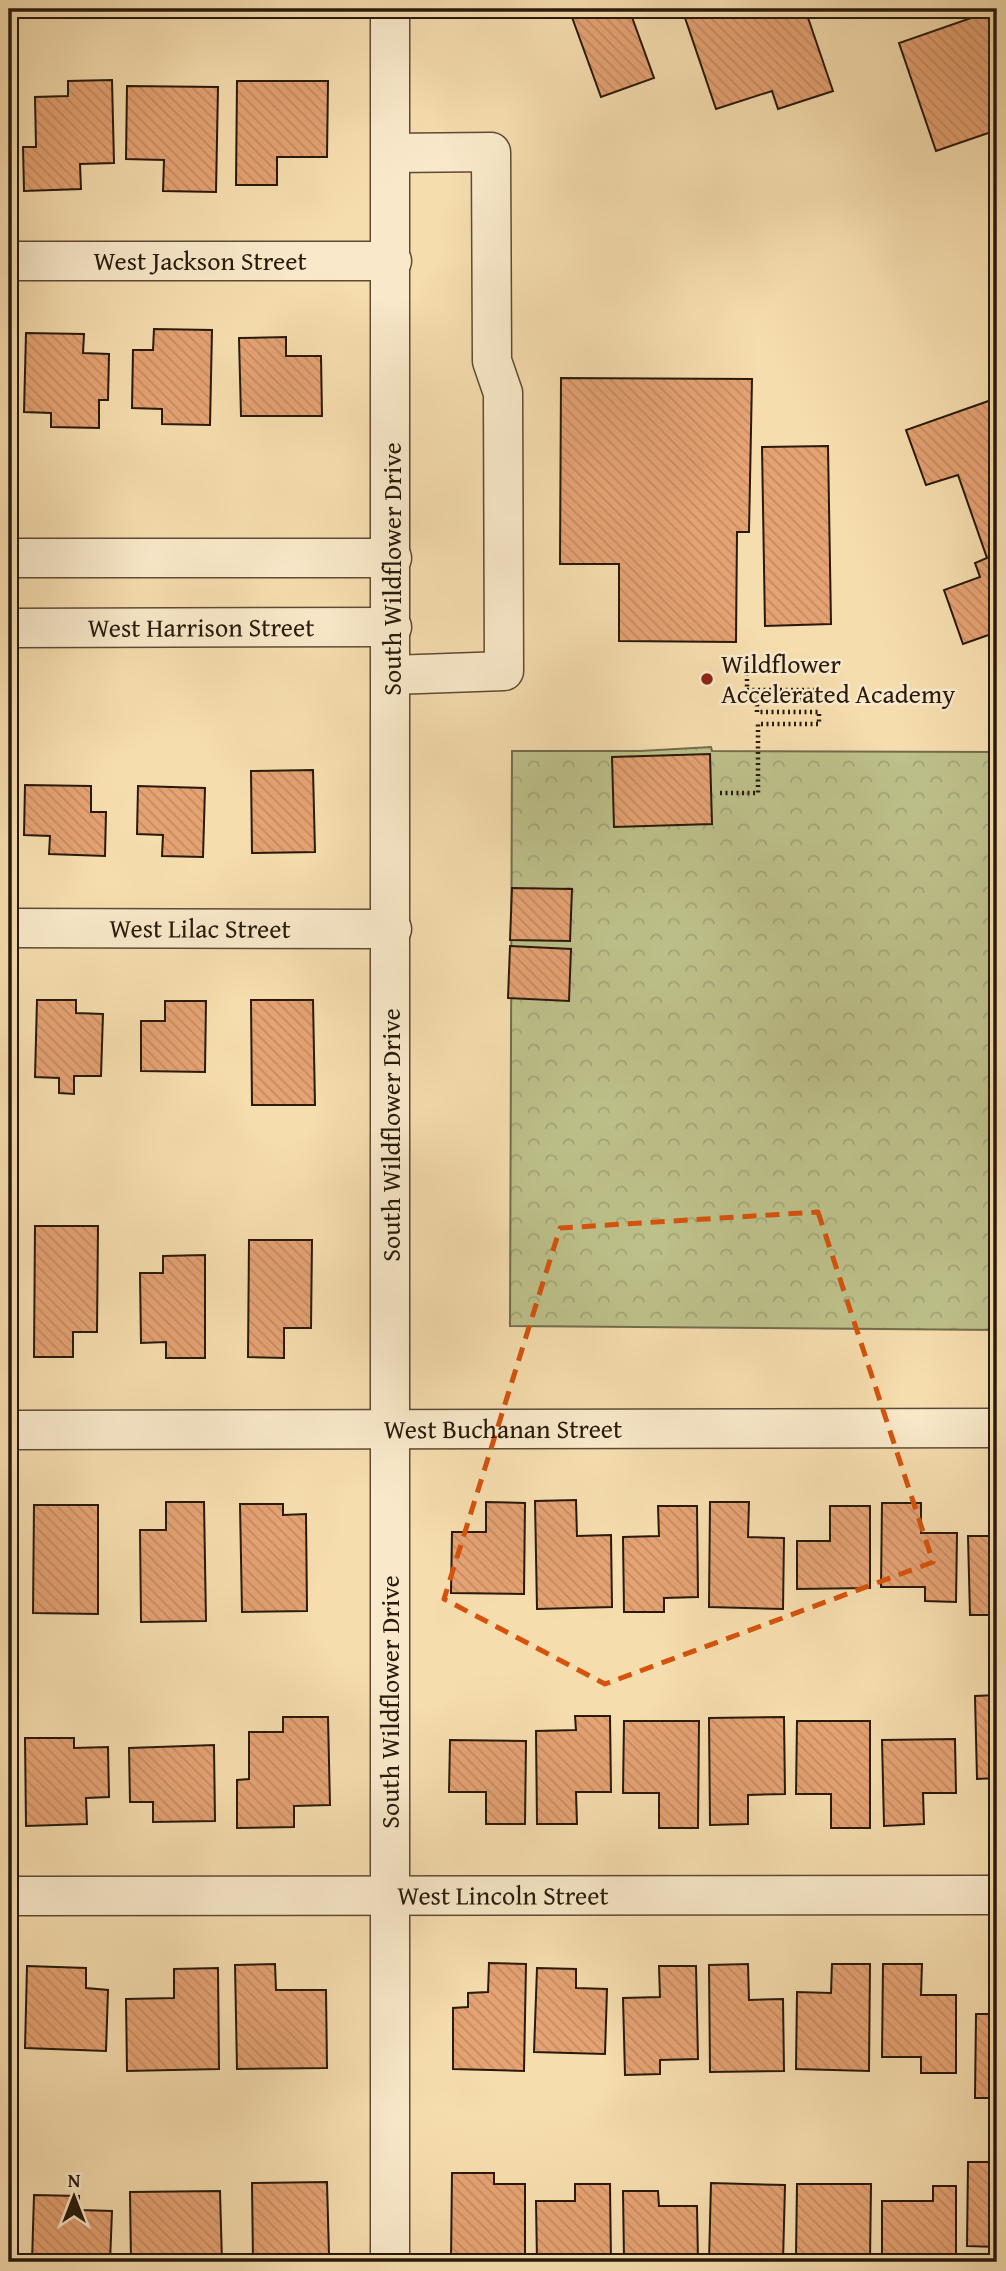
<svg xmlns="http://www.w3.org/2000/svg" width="1006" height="2271" font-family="'Gentium Book Plus',serif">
<defs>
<pattern id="park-crowns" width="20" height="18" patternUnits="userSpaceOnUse" patternTransform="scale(1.75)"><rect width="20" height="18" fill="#bdc08a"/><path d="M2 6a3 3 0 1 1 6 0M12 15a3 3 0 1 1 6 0" fill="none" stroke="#a2a476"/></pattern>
<pattern id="building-back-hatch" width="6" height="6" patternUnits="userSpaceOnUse" patternTransform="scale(1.75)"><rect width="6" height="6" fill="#e5a273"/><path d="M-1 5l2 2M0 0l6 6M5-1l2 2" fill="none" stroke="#c48b62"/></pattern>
</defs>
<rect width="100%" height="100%" fill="#f6ddae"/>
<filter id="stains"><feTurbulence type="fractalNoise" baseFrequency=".00286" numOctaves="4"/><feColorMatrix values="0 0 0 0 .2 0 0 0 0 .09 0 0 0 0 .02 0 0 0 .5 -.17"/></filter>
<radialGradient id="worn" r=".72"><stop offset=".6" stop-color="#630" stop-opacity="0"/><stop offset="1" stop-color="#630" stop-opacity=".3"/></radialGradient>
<!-- park -->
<path fill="url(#park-crowns)" stroke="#726d4b" stroke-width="2" d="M711 747 712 751 997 752V1330L510 1326 512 751H640Z"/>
<!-- building -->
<g fill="url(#building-back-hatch)" stroke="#281a0c" stroke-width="2">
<path d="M569 9H629L654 78 601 97Z"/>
<path d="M682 9H805L833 91 778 109 772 91 716 109Z"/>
<path d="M997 9V130L936 151 899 43Z"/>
<path d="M112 80 114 163 80 164 81 189 24 191 23 147H36L35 97 68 96V81Z"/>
<path d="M237 81H328L327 157H277V185H236Z"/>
<path d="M127 86 218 87 216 192 163 191 164 160 126 159Z"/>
<path d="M154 329 212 330 210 425 162 424V409L132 408 133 350H153Z"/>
<path d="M26 333 84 334 83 353 109 354 108 400H99V428L51 427V413L24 412Z"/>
<path d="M286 337V356H321L322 416H241L239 338Z"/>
<path d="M561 378 752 379 749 532H737L736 642 619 641V564H560Z"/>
<path d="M997 398V632L963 644 944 590 980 577 975 563 987 558 958 475 926 485 906 430Z"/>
<path d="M828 446 831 624 765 626 762 447Z"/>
<path d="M710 754 712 824 614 827 612 757Z"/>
<path d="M313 770 315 852 252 853 251 771Z"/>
<path d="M25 785 91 786V812H106L105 856 49 854 50 836 24 835Z"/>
<path d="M138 786 205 788 203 857 162 856 163 835 137 834Z"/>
<path d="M512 888 572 889 570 941 510 940Z"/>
<path d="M510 946 571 949 569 1001 508 998Z"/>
<path d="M37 1000H76V1013L103 1014 101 1076H74V1094L59 1093V1078L35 1077Z"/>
<path d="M251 1000H313L315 1105H252Z"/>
<path d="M165 1001H206L205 1072 141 1071V1021H165Z"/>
<path d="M35 1226H98L97 1332H73V1357H34Z"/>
<path d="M249 1240H312L311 1328H284V1358L248 1357Z"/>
<path d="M205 1255V1358H166V1342L141 1343 140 1273H163V1256Z"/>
<path d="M576 1500 577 1536 611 1535 612 1607 537 1609 535 1501Z"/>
<path d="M166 1502H204L206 1621 141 1622 140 1530H166Z"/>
<path d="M486 1502 525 1503 524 1594 451 1593 452 1532H486Z"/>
<path d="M710 1502H749L748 1537 784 1538 783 1609 709 1607Z"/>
<path d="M882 1503H921V1533H957L956 1602 925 1601V1587H881Z"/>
<path d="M240 1504H283V1515L306 1514 307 1611 242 1612Z"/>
<path d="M34 1505H98V1614L33 1613Z"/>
<path d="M658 1506H697L698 1597 664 1598V1612H624L623 1537 659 1536Z"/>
<path d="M830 1506H870V1588L797 1589V1541H830Z"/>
<path d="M968 1536H997V1615H970Z"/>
<path d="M997 1695V1778L977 1779 975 1696Z"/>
<path d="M575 1716H610L611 1792H576L577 1824H537L536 1731 576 1730Z"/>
<path d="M283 1717H328L330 1805 294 1806V1827L237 1828V1780L249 1779V1732H283Z"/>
<path d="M784 1717 785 1794 748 1795V1824L710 1825 709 1718Z"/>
<path d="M624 1721H699L698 1828H659V1793H623Z"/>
<path d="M797 1721H870V1828H831V1794H796Z"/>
<path d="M25 1738H74V1748L108 1747 109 1797 86 1798 87 1824 26 1826Z"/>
<path d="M955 1739 956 1793H923L924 1824 884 1826 882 1740Z"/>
<path d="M450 1740 526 1741 525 1824H486V1792H449Z"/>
<path d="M214 1745 215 1821 153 1822V1802H130L129 1748Z"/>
<path d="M489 1963 526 1964 524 2071 453 2069V2008L468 2007V1993L488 1992Z"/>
<path d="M275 1964 276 1990H326L327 2068 237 2069 235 1965Z"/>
<path d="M748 1964 749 2000 783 1999 784 2071 710 2072 709 1965Z"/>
<path d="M832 1964H870L869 2071 796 2069 797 1992 831 1993Z"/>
<path d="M883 1964H922L921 1995H956V2073H921V2057H882Z"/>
<path d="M27 1966 86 1968V1988L108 1990 106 2051 25 2048Z"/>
<path d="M659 1966H696L698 2059 660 2060V2074L625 2075 623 1998 660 1997Z"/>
<path d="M218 1968 219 2069 127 2071 126 1999 174 1998V1969Z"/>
<path d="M537 1968 576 1969V1988L607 1989 605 2054 534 2052Z"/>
<path d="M976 2014H997V2098H975Z"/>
<path d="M968 2162H997V2247L967 2246Z"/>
<path d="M452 2173H494V2184H525V2262L451 2260Z"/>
<path d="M327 2182 329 2255H290V2262H253L252 2183Z"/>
<path d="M711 2183 785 2185 783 2262H709Z"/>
<path d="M575 2184H610L611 2262H537L536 2201H575Z"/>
<path d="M797 2184H871L870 2262H832V2257L796 2256Z"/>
<path d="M933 2186H956V2262H882V2201H933Z"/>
<path d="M220 2191 222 2262H131L130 2192Z"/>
<path d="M623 2191H658L659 2206H697L698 2262 624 2260Z"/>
<path d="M34 2195 79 2196V2210L112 2211 110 2262H32Z"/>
</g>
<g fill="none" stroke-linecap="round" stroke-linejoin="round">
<!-- minor casing -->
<g stroke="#5c4b34" stroke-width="41">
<g id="minor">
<path d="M391 153 491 152 492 361 503 393 504 671 392 675"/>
<path id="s1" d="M9 261H392"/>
<path d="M9 558H392"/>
<path id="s2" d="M9 628 392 627"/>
<path id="s3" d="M9 928 392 929"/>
<path id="s4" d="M9 1430 997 1428"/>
<path id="s5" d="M9 1896 997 1895"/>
<path d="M390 2262V9"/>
</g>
</g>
<!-- path -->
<path stroke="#281a0c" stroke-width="4.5" stroke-dasharray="2 3.5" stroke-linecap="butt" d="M720 793H758V724H819V712H757V700H819V690H747V670"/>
<!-- minor -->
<use href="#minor" stroke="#f9e9ca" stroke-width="38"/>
</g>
<!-- marked area -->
<path fill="none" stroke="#d5530c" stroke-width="5" stroke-dasharray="14 9" stroke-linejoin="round" d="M818 1212 933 1562 605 1684 444 1599 560 1228Z"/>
<!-- markers -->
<circle fill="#8f2418" stroke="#f9e9ca" stroke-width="2.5" cx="707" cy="679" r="7"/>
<g text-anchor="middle" stroke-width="5" stroke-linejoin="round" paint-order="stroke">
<!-- street labels -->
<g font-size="26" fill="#281a0c" stroke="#f9e9ca">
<text dy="9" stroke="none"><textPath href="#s1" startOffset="191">West Jackson Street</textPath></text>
<text transform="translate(392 569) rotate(-90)" y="9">South Wildflower Drive</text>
<text dy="9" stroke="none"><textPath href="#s2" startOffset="192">West Harrison Street</textPath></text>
<text dy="9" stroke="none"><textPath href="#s3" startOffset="191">West Lilac Street</textPath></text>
<text transform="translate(391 1135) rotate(-90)" y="9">South Wildflower Drive</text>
<text dy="9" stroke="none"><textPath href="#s4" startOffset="494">West Buchanan Street</textPath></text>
<text transform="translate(390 1702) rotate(-90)" y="9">South Wildflower Drive</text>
<text dy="9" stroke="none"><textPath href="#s5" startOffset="494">West Lincoln Street</textPath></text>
</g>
<!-- poi labels -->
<g font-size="26" fill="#281a0c" stroke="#f9e9ca" text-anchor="start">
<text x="721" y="673">Wildflower<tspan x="721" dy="30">Accelerated Academy</tspan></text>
</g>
</g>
<!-- margin -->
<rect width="1006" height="2271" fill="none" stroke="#f6ddae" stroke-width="35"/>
<rect x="10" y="10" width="985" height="2250" fill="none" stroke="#281a0c" stroke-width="3.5"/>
<rect x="18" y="18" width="971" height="2236" fill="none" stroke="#281a0c" stroke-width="2"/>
<!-- north arrow -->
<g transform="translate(74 2197)" stroke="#f9e9ca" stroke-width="5" paint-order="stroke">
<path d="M0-5L12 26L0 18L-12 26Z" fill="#281a0c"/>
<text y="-10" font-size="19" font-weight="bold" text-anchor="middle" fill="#281a0c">N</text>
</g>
<rect width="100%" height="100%" filter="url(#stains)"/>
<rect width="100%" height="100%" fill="url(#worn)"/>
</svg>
